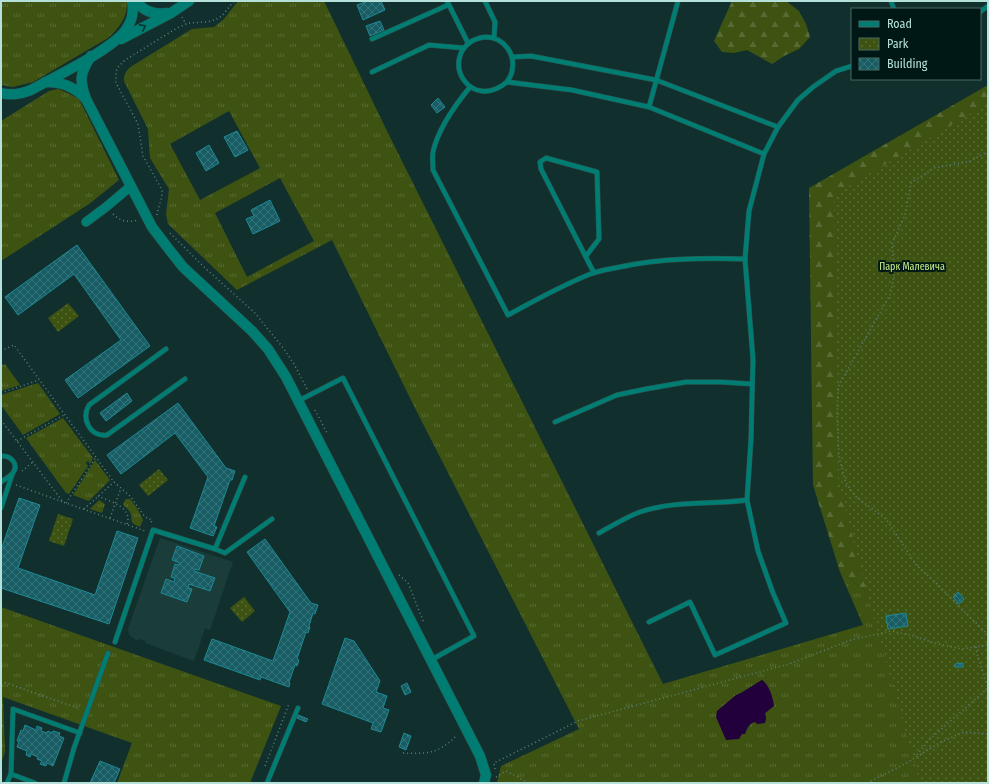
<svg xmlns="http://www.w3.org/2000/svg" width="989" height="784" font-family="'Fira Sans Condensed',sans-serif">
<defs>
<pattern id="grass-tufts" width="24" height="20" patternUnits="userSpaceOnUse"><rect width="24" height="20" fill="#3e5312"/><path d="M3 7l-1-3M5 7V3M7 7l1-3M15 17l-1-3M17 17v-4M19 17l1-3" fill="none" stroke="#586b34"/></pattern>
<pattern id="forest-firs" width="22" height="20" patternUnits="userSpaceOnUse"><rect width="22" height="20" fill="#3e5312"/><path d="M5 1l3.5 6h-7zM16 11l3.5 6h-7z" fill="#586b34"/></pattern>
<pattern id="park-dots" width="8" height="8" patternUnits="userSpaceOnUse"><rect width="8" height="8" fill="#3e5312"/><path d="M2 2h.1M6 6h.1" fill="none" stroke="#586b34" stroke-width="1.8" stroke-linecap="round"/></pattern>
<pattern id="building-cross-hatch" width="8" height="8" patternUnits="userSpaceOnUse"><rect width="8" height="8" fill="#185c64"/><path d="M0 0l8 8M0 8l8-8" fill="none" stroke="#37737a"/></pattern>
</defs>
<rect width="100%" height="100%" fill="#11302d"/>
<!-- built -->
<path fill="#1a3d3a" d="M160 538 233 562 210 630 205 628 194 661 145 643 146 641 139 639 138 641 133 638 129 634 128 629Z"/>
<!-- grass -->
<g fill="url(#grass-tufts)" fill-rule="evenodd">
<path d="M1 1H127C128 17 119 28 108 38L33 82 13 87 1 85Z"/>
<path d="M238 1H324L387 131 663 684 863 625 840 572 869 593 988 783H497L501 766 579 729 416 410 332 240 237 290 168 224 166 214 169 189 150 158 148 129 124 81C124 74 126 70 132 66L192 29 214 27 224 19ZM229 111 260 168 200 200 170 144ZM280 178 314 241 247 277 215 213ZM762 680C771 686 768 701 768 711L765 713 766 719C753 722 751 721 745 734H742L736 695 741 693Z"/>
<path d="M58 89 66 92 79 99 119 180 89 204 1 261V121L49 91Z"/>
<path d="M5 364 20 385 1 391V369L2 365Z"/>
<path d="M38 383 60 414 23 435 1 405V395Z"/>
<path d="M63 418 93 458 90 464 88 461 89 460 74 454 82 465 86 463 88 466 69 494 66 493 26 438Z"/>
<path d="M95 460 110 480 89 501 73 495Z"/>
<path d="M126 499H130L137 508 143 520 140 527C127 522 134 520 130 512 128 508 125 508 123 504Z"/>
<path d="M99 500 105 504 102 513 90 509Z"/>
<path d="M1 607 281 706 250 783H117L132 743 3 697 5 752 1 763Z"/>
</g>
<!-- forest -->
<g fill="url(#forest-firs)">
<path d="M732 1H786L799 11 806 24 810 37 799 49 784 56 772 64 747 50 734 53 722 52 714 41Z"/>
<path d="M988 85V633L869 593 840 572 813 485 809 188Z"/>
</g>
<!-- park -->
<g fill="url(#park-dots)">
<path d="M988 103V783H920L871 608 838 480 834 195Z"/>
<path d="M68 303 79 316 58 332 48 318Z"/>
<path d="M159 469 168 480 148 496 139 485Z"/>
<path d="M58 514 73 519 64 546 49 541Z"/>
<path d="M244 597 255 611 242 622 230 608Z"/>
</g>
<!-- garden -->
<path fill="#3e5312" d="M81 449 89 460 82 466 74 454Z"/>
<!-- water -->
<path fill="#22003b" d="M762 680C769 684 773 698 774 706L765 713 766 719 765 723 757 724 755 722C748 723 747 728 745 734H742L739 739 726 740 716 717 717 711 736 695 741 693Z"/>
<!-- building -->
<g fill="url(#building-cross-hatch)" stroke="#1c8a95">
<path d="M367 1H381L385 10 363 20 357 5Z"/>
<path d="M380 21 384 30 370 36 366 26Z"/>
<path d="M438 98 445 107 437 113 431 105Z"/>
<path d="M237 131 248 150 235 157 224 137Z"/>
<path d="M209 145 219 163 206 171 196 153Z"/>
<path d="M270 200 280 221 253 234 246 219 254 216 251 210Z"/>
<path d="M77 245 150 346 78 398 65 380 121 340 74 274 18 315 5 297Z"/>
<path d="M127 393 132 401 106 421 100 413Z"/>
<path d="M178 403 226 468 235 471 232 480H230L214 526 217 527 213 536 190 528 208 477 175 433 121 474 107 455Z"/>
<path d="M19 498 40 505 18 568 95 595 117 531 138 538 109 624 1 588V550Z"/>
<path d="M265 539 311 603 318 605 315 614 313 613 309 626 310 627 308 633 306 632 297 659 299 660 297 666 295 665 289 682 290 683 289 687 261 677 260 680 204 660 212 639 273 661 290 612 247 552Z"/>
<path d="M177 546 204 556 199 570 195 569 194 571 215 578 210 591 189 584 188 588 192 589 187 602 161 593 166 579 174 582 175 578 171 577 175 564 179 565 180 563 172 560Z"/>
<path d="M958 592 964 599 959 604 953 597Z"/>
<path d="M906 613 908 626 888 629 886 616Z"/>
<path d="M345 638 354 641 380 681 376 692 387 696 383 708 389 710 381 732 371 729 373 723 322 704Z"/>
<path d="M963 663V667H955V664Z"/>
<path d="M407 683 411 692 405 695 401 686Z"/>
<path d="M298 715 308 719 306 722 297 718Z"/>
<path d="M25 725 36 730 37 726 42 728 41 731 47 733 48 731 52 733 53 731 60 733 59 736 64 738 53 766 47 763 46 766 40 764 42 761 37 759 38 757 31 754 30 757 26 755 27 751 17 747 19 741H17L21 730 23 731Z"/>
<path d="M404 733 411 736 406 750 399 747Z"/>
<path d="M100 761 120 769 114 783H90Z"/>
</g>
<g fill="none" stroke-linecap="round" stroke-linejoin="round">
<!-- service casing -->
<g stroke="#2f4c48" stroke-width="5.5">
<g id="service">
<path d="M447 1 468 43"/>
<path d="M485 1 495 22 494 38"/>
<path d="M891 1 894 9"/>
<path d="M980 12 988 6"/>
<path d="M372 39 448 5"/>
<path d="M513 57 531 56 656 80 778 127"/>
<path d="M372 72 429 45 464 48"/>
<path d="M507 82C509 78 512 75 512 71 516 54 504 38 487 37 482 37 476 39 472 41 440 61 471 112 507 82L572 90 649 107 764 154"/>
<path d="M470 87C456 104 438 129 433 152 432 157 433 164 433 170L508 315C536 300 564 284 593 273 602 270 611 269 620 267 661 258 703 258 745 259"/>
<path d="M649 107 678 1"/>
<path d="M586 256 599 239 597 172 546 158 540 162 541 169 594 273"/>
<path d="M166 349 89 405C81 419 90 437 107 435L185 379"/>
<path d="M298 401 343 378 474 636 431 660"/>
<path d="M555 422 617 395 646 389 686 382H721L752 384"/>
<path d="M1 456C11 455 20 465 12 474 9 477 5 479 1 482"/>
<path d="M245 477 215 549 225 553 272 519"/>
<path d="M1 508 12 475"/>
<path d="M599 533C612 526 626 517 640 512 675 500 712 505 747 500"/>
<path d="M649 622 690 602 715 655 786 623 773 593 758 551 747 500 751 439 753 359 745 259 749 211 764 154 778 127 798 100 813 87 836 71 852 66"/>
<path d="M115 642 153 530 215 549"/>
<path d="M11 774 35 783"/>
<path d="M7 783 11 774 13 709 80 733"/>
<path d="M64 783 74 748 108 653"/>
<path d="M267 783 298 708"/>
</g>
</g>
<!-- minor casing -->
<g stroke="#2f4c48" stroke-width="10">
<path id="minor" d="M86 222 106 207 131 186"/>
</g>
<!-- tertiary casing -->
<g stroke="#2f4c48" stroke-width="11">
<g id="tertiary">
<path d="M136 1C144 12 154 15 167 13"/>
<path d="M121 39 171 13 189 1"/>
<path d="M91 56C80 73 79 80 86 99L152 227 168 248 183 267 252 331 268 349 286 377 480 756 486 775 484 783"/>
<path d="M45 82C62 82 73 86 85 98"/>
<path d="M1 93C12 96 21 94 31 90 54 77 116 48 127 28 132 20 134 10 132 1"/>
</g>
</g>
<!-- path -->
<g stroke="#5c817c" stroke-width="1.5" stroke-dasharray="1 3" stroke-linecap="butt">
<path d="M182 17 186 24"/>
<path d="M988 151 971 161 934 168 911 183 905 215 892 244 894 274 891 293 838 387 837 413 839 457 846 483 855 496 886 519 917 566 935 582 988 635"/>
<path d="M113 214C120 221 128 223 137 220"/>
<path d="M157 215C158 206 163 199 162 190L143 156 138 124 116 83V73L117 68 125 60 177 28 188 23 207 22 215 20 222 16 234 1"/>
<path d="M170 233 205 268 255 313 284 349 294 364 307 389"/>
<path d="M1 351 14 345 114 482 130 496 145 517 152 520 151 523"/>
<path d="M1 393 39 380"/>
<path d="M315 410 327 433"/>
<path d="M1 420 63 502 145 531"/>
<path d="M17 441 64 415"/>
<path d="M22 471 33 462"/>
<path d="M16 485 63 502"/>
<path d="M98 496C111 502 133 507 127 525"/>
<path d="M66 503 96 457"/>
<path d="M84 509 114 482"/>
<path d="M110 518 121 488"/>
<path d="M399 575 408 583 424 623"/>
<path d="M976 647 977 654 988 688"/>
<path d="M1 681 80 709"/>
<path d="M403 753C427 754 439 754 457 735"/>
<path d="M917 755 930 739 988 688"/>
<path d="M265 766 289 704"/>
<path d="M495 769 494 763 578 721 789 664 851 640 891 631 914 636 934 643 962 649 988 645"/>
<path d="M496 777 506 771 529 783"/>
<path d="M867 783 903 765 941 742 964 732 988 734"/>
</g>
<!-- service -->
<use href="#service" stroke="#007d73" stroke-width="4.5"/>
<!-- minor -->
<use href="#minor" stroke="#007d73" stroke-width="9"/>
<!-- tertiary -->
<use href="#tertiary" stroke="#007d73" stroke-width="10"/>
</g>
<!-- one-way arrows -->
<defs><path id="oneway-chevron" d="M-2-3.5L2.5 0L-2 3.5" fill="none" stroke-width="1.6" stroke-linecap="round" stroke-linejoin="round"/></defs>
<use stroke="#003631" href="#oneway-chevron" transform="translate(143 27) rotate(-28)"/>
<g text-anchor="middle" stroke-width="4" stroke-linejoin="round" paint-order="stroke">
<!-- park labels -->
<g font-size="10" fill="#c9f186" stroke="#001815">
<text x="912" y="270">Парк Малевича</text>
</g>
</g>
<!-- border -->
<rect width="989" height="784" fill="none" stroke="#b5e1da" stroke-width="4"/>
<!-- legend -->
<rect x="851" y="8" width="130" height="72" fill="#001815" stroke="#486864"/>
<rect x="859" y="21" width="20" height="6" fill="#007d73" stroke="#486864"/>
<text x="887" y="28" font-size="12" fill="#b5e1da">Road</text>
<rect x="859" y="38" width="20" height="12" fill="url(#park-dots)" stroke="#486864"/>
<text x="887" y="48" font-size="12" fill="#b5e1da">Park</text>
<rect x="859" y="58" width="20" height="12" fill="url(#building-cross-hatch)" stroke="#486864"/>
<text x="887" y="68" font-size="12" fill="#b5e1da">Building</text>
</svg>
